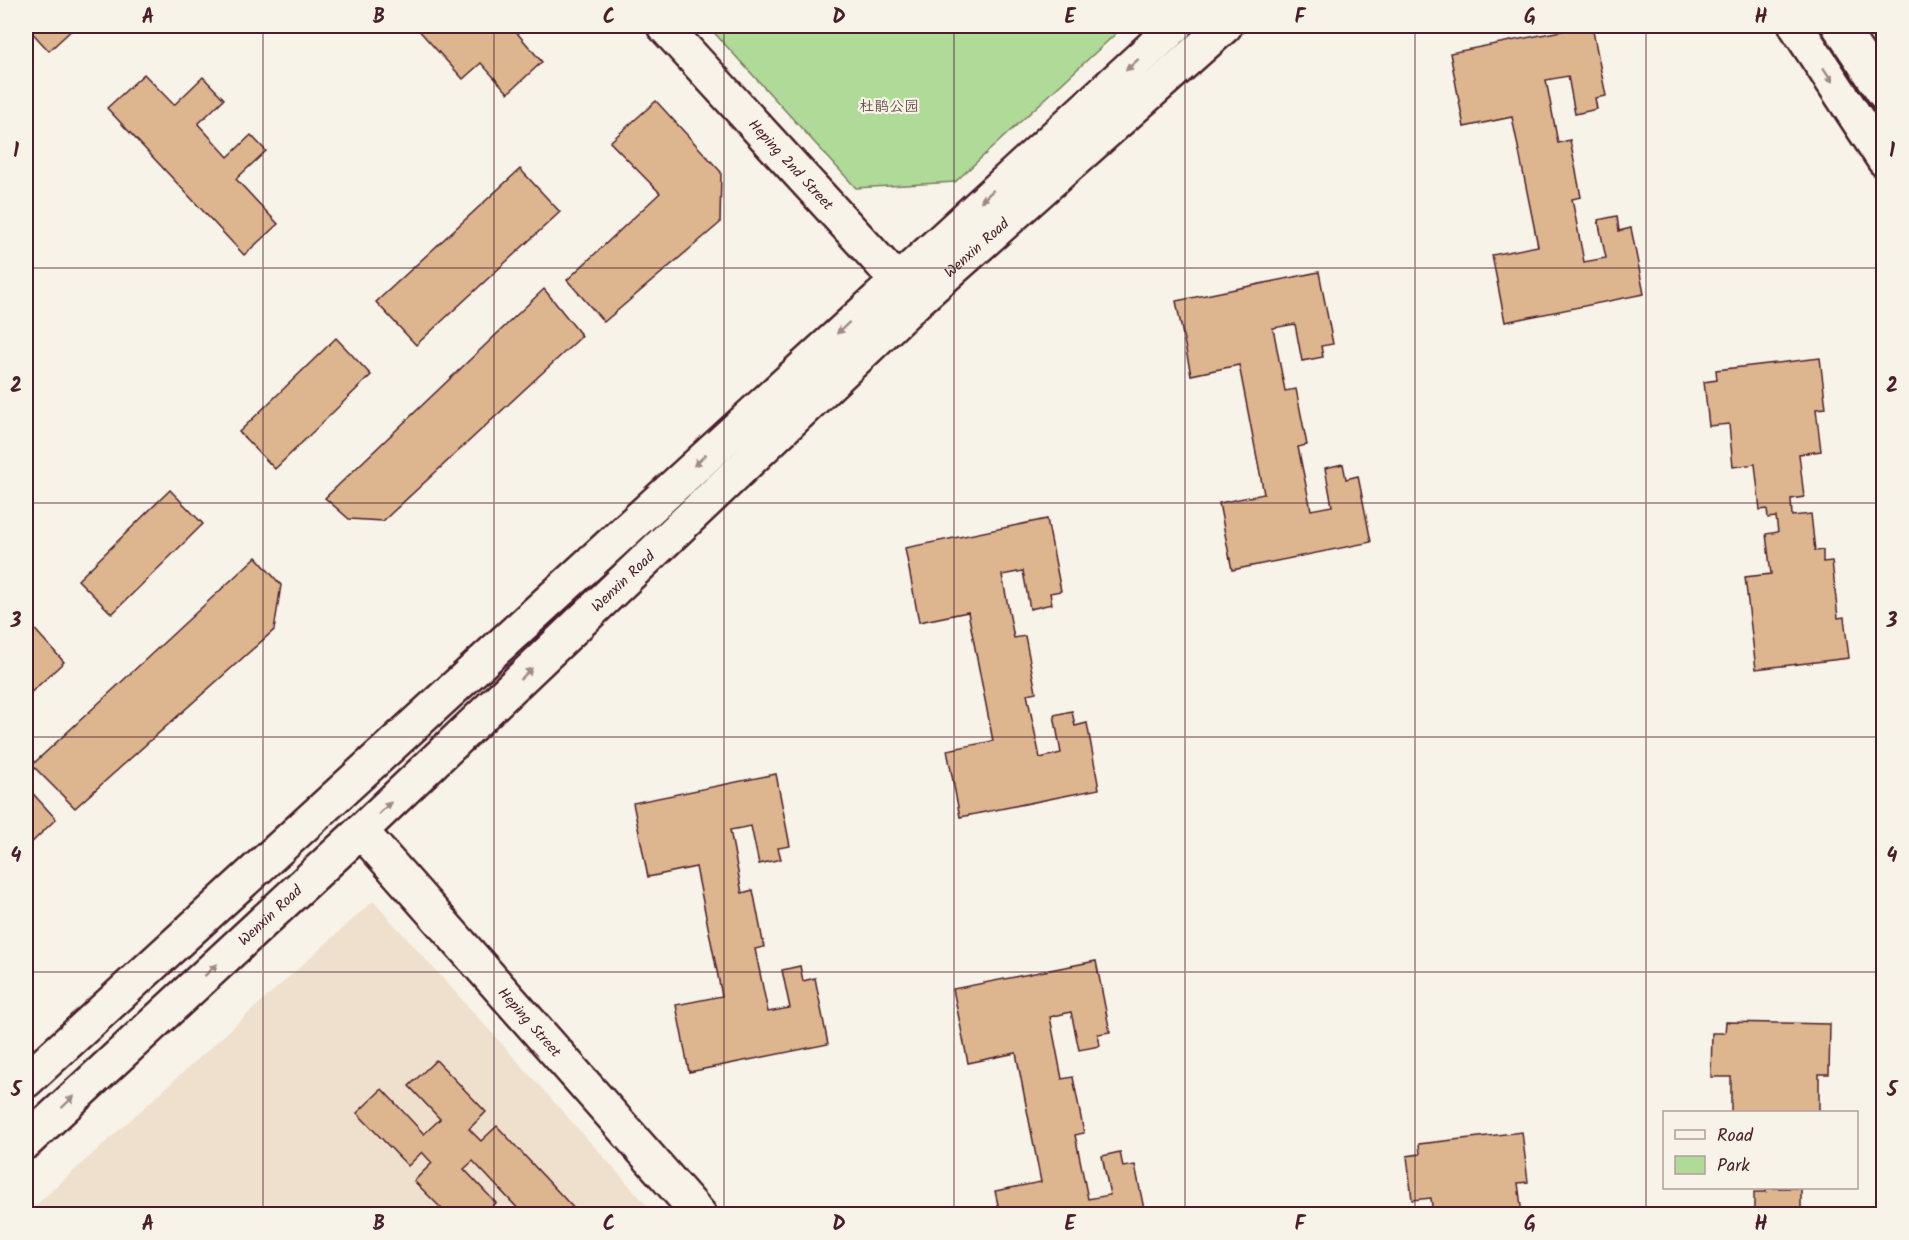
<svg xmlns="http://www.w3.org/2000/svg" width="1909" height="1240" font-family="Kalam,'LXGW WenKai TC',sans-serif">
<rect width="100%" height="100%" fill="#f7f3e8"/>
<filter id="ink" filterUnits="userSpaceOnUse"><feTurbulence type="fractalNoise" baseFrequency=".0167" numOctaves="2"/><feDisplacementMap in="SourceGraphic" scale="12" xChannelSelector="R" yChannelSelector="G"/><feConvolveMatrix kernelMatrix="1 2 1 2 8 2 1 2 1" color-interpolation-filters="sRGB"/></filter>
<g filter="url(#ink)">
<!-- built -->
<g fill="#efe0cd">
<path d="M1861 26H1883V61Z"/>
<path d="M373 901 655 1214H26Z"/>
</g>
<!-- green -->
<path fill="#afda98" stroke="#7c7c62" stroke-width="1.5" d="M708 26H1124L955 182 856 188Z"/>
<!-- building -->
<g fill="#ddb58e" stroke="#4a1f2b" stroke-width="1.5">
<path d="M26 26H76L49 51Z"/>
<path d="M415 26H511L542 62 508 93 481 63 463 79Z"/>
<path d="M1586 26H1592L1606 96 1595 98 1597 109 1575 114 1568 76 1546 80 1558 143 1570 140 1581 197 1572 199 1584 262 1606 258 1598 220 1617 216 1619 231 1631 228 1644 294 1505 322 1492 255 1538 246 1512 117 1464 127 1450 53Z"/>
<path d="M144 74 174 105 203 77 224 99 198 124 228 157 251 135 266 151 236 179 278 224 244 255 107 108Z"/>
<path d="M656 101 721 172 720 223 604 322 567 280 660 193 610 142Z"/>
<path d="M520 169 560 212 416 345 376 302Z"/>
<path d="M1319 272 1333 344 1321 346 1323 357 1302 361 1295 324 1273 328 1285 391 1296 389 1307 445 1298 447 1311 510 1332 506 1325 468 1343 464 1346 479 1358 476 1371 542 1232 570 1219 503 1264 494 1239 365 1191 375 1176 301Z"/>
<path d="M544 289 582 336 383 521 349 519 325 498Z"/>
<path d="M336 338 371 375 275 469 239 432Z"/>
<path d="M1820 358 1826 408 1816 409 1821 451 1799 454 1804 497 1791 499 1792 516 1811 514 1815 551 1823 550V562L1832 561 1838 618 1844 617 1849 658 1756 669 1745 577 1771 574 1766 534 1778 532 1776 517 1768 518 1767 509 1760 510 1755 464 1733 467 1729 424 1709 426 1704 382 1717 380 1716 370Z"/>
<path d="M170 490 203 524 112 614 78 580Z"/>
<path d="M1047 519 1061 591 1050 593 1052 604 1030 609 1023 571 1002 575 1014 638 1025 636 1036 692 1027 694 1040 758 1061 753 1054 715 1072 711 1075 726 1087 723 1099 789 960 817 947 750 993 741 968 612 919 622 905 548Z"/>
<path d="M256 557 281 585 274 630 75 808 32 765Z"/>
<path d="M30 624 64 662 26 697V629Z"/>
<path d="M776 774 790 846 778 848 781 859 759 864 751 826 730 830 742 893 753 890 764 947 755 949 768 1012 790 1008 782 970 800 966 803 981 815 978 828 1044 689 1072 676 1005 722 996 696 867 648 877 633 803Z"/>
<path d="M26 786 56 819 26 848Z"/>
<path d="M1096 961 1110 1032 1098 1034 1100 1046 1079 1050 1071 1012 1050 1017 1062 1079 1073 1077 1084 1133 1075 1135 1088 1199 1110 1195 1102 1156 1120 1152 1123 1167 1135 1165 1145 1214H1000L995 1191 1041 1182 1016 1053 968 1063 953 989Z"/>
<path d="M1726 1022 1830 1024 1829 1074H1819V1112H1731V1077H1711L1712 1033H1725Z"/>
<path d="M436 1060 486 1112 469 1129 481 1141 497 1126 579 1214H523L473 1161 464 1169 496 1203 484 1214H447L414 1181 432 1163 422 1152 408 1166 357 1113 382 1089 424 1134 440 1119 409 1086Z"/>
<path d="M1522 1132 1528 1182 1518 1183 1522 1214H1433L1431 1198 1412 1200 1407 1156 1420 1154 1419 1144Z"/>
<path d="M1766 1188H1801V1214H1754V1192H1766Z"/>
</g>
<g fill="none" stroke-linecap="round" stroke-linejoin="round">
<!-- street casing -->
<g stroke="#4a1f2b" stroke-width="38">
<g id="street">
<path id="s1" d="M664 26 916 301"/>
<path id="s2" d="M361 831 699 1214"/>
</g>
</g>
<!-- secondary casing -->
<g stroke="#4a1f2b" stroke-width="38">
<g id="secondary">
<path d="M1796 26 1884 160"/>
<path d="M1839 26 1884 93"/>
<path d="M26 1081 1175 26"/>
<path id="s3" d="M26 1142 361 831 917 301 1225 26"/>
</g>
</g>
<!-- street -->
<use href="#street" stroke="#f7f3e8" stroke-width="33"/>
<!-- secondary -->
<use href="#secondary" stroke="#f7f3e8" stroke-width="33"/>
</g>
<!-- one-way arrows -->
<defs><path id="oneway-solid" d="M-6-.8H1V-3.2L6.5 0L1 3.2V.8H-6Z" transform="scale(1.5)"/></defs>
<g fill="#a0898a">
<use href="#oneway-solid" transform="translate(1132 65) rotate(138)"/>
<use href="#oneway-solid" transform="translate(1828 75) rotate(57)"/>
<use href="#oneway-solid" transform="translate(987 196) rotate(138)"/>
<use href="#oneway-solid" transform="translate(843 328) rotate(137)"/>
<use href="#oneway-solid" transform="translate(700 460) rotate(137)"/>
<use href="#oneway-solid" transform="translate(526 674) rotate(-44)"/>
<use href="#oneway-solid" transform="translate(385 808) rotate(-44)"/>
<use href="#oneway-solid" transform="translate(211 970) rotate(-43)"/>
<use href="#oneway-solid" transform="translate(68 1102) rotate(-43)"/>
</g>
</g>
<!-- grid -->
<path fill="none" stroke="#4a1f2b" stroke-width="1.5" stroke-opacity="0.55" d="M263 26V1214M494 26V1214M724 26V1214M954 26V1214M1185 26V1214M1415 26V1214M1646 26V1214M26 268H1884M26 503H1884M26 737H1884M26 972H1884"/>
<g text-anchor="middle" stroke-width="4.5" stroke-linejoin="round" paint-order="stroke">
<!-- park labels -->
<g font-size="15" fill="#634e46" stroke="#f7f3e8">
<text x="889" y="111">杜鹃公园</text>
</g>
<!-- street labels -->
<g font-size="15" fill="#4a1f2b" stroke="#f7f3e8">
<text dy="5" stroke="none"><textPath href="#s1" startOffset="188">Heping 2nd Street</textPath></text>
<text dy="5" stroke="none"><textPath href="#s3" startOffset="1305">Wenxin Road</textPath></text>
<text dy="5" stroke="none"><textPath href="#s3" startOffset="819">Wenxin Road</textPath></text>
<text dy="5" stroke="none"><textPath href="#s3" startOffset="333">Wenxin Road</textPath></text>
<text dy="5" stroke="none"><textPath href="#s2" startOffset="255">Heping Street</textPath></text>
</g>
</g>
<!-- margin -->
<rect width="1909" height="1240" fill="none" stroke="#f7f3e8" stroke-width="66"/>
<!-- legend -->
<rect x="1663" y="1111" width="195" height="78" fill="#f7f3e8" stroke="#b29e9c" stroke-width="1.5"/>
<rect x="1675" y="1130" width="30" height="9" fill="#f7f3e8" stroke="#b29e9c" stroke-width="1.5"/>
<text x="1717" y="1141" font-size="18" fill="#4a1f2b">Road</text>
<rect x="1675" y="1156" width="30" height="18" fill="#afda98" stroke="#b29e9c" stroke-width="1.5"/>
<text x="1717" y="1171" font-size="18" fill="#4a1f2b">Park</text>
<rect x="33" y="33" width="1843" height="1174" fill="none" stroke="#4a1f2b" stroke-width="2"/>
<g font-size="20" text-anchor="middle" font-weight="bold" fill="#4a1f2b">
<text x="148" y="23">A</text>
<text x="379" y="23">B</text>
<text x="609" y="23">C</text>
<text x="839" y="23">D</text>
<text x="1070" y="23">E</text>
<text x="1300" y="23">F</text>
<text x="1530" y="23">G</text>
<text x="1761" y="23">H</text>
<text x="16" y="157">1</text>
<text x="1892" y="157">1</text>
<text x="16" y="392">2</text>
<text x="1892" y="392">2</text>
<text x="16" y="627">3</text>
<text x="1892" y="627">3</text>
<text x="16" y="862">4</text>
<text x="1892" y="862">4</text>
<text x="16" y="1096">5</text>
<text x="1892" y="1096">5</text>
<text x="148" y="1230">A</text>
<text x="379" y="1230">B</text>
<text x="609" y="1230">C</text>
<text x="839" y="1230">D</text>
<text x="1070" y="1230">E</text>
<text x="1300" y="1230">F</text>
<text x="1530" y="1230">G</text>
<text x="1761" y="1230">H</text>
</g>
</svg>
